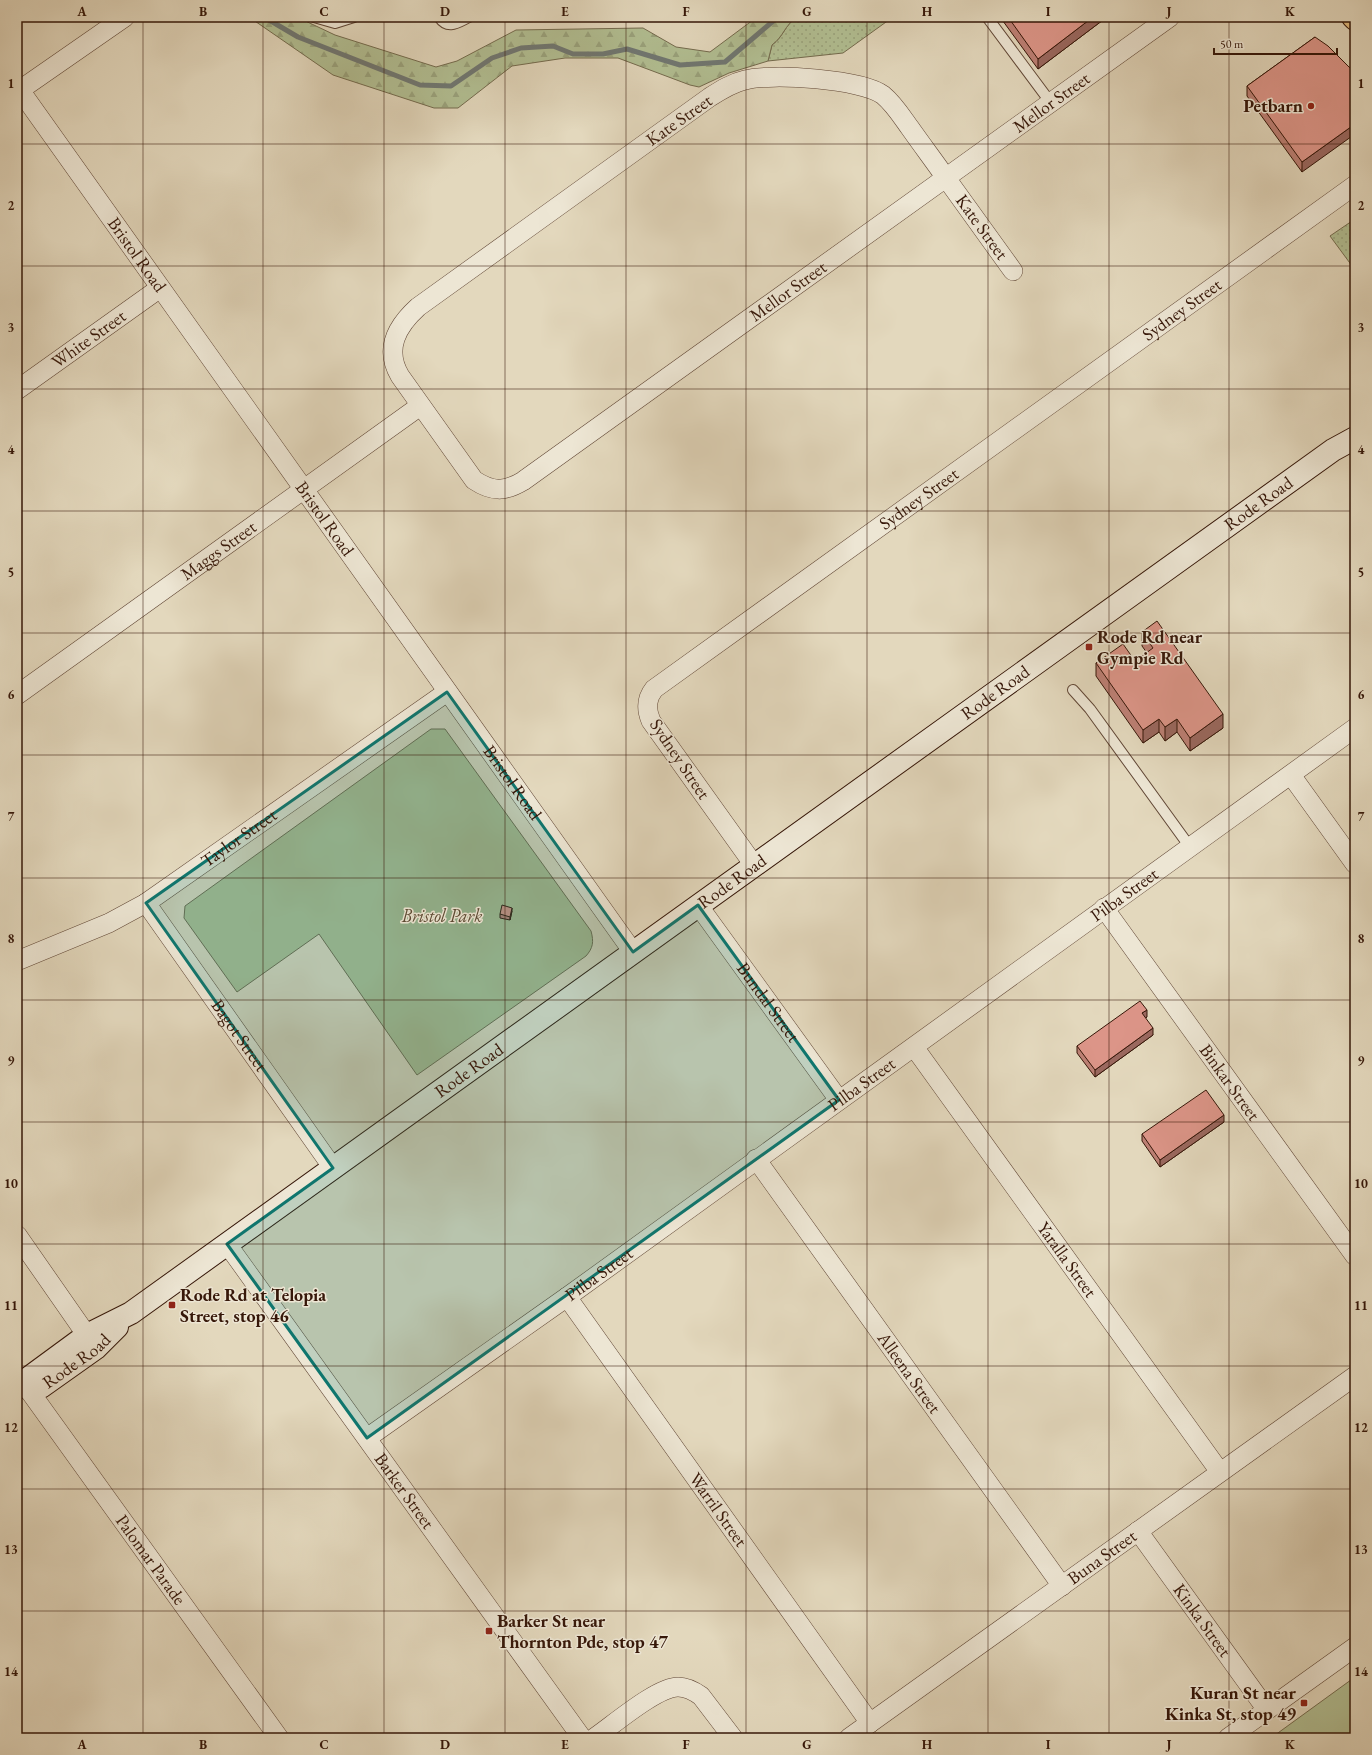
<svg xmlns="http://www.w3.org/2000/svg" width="1372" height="1755" font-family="'EB Garamond',serif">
<defs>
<pattern id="grass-dots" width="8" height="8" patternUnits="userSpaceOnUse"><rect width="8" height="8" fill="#b2bf93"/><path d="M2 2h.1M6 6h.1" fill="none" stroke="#9aa37d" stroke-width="1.8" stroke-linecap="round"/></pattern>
<pattern id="forest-firs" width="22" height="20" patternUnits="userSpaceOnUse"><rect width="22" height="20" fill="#b2bf93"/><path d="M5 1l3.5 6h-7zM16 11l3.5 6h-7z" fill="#9aa37d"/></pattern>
</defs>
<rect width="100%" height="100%" fill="#e3d8bd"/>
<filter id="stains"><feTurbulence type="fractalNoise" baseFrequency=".005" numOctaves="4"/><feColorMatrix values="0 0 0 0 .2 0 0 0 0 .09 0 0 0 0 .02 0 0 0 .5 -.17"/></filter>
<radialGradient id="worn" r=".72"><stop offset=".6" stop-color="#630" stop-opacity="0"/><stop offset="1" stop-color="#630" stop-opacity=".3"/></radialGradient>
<!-- grass -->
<g fill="url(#grass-dots)" stroke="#746b4e">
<path d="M797 17H893L843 53 768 61 772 45C784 36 784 26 797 17Z"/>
<path d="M1355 219V270L1330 236Z"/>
</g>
<!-- forest -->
<path fill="url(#forest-firs)" stroke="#746b4e" d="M249 17H297L335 35 436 67 457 61 516 30 643 28 676 47 710 52 757 17H797C784 26 784 36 772 45L768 61 729 73 699 87 690 85 618 58H565L512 66 458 108H434L333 75Z"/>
<!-- park -->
<g fill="#b2bf93" stroke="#746b4e">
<path d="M431 729H445L591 931C594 942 593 948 586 956L417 1075 319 934 237 992 184 918 185 906Z"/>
<path d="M1355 1677V1738H1271Z"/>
</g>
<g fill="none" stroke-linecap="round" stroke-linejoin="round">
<!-- stream -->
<path stroke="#707873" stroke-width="5" d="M264 17 298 37 420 85 451 86 492 58 521 48 553 46 573 54H603L627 49 680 65 725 62 778 17"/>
<!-- lane casing -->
<g stroke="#614736" stroke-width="12">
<g id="lane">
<path d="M314 17 335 23 354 17"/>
<path d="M439 17C448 30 457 23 469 17"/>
<path d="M987 17 1051 103"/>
<path d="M1073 690 1090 709 1190 847"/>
</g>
</g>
<!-- street casing -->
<g stroke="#614736" stroke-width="20">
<g id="street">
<path id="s1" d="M17 86 633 952"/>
<path d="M17 92 125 17"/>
<path id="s2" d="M1013 271 946 178C934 161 922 145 910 128 902 117 894 104 883 95 862 79 771 73 745 80 732 83 721 90 710 97L418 307C397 326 384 349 400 376L474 480C492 492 505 492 523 481 739 326 955 172 1170 17"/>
<path id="s3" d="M17 390 160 288"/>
<path id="s4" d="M17 695 420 406"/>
<path d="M1291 775 1355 864"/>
<path id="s5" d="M754 865 651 721C646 709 646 699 654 689L1355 185"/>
<path id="s6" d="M146 903 333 1168"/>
<path id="s7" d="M698 905 839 1100"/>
<path id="s8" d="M1104 908 1355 1256"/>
<path id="s9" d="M17 961 109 923 146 903 447 692"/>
<path id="s10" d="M914 1047 1220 1472"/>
<path id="s11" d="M756 1159 1062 1586"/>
<path d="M17 1235 95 1347"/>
<path id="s12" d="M227 1244 582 1738"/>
<path id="s13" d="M567 1297 870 1723"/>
<path id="s14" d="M23 1382 279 1738"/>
<path id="s15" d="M367 1438 567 1297 1355 728"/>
<path id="s16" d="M1138 1531 1267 1710"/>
<path d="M594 1738C613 1725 657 1687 678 1687 687 1687 694 1691 701 1696L733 1738"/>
<path id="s17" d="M849 1738 1355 1376"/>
<path d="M1228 1738 1355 1647"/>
</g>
</g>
<!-- secondary casing -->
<g stroke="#361709" stroke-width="24">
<g id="secondary">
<path id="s18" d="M41 1387 96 1348 117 1327"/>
<path id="s19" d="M17 1388 23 1382 87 1335 131 1313 1333 450 1355 438"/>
</g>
</g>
<!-- highway casing -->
<g stroke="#361709" stroke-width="24">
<path id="highway" d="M1353 17 1355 19"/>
</g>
<!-- lane -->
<use href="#lane" stroke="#ede6d4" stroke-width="10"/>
<!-- street -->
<use href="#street" stroke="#ede6d4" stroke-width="19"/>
<!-- secondary -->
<use href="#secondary" stroke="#ede6d4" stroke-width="22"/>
<!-- highway -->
<use href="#highway" stroke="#e2bc7e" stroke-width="22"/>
</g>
<!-- wall -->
<g fill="#bd8075" stroke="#361709">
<path d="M1000 17H1107L1038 69Z"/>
<path d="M1315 37 1302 172 1247 96V86Z"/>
<path d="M1142 632 1223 728 1190 751 1177 732 1165 741 1159 732 1143 743 1096 676V663L1135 661 1147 653 1142 646Z"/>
<path d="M512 911 510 920 500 918V914Z"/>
<path d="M1147 1017 1145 1018 1153 1035 1095 1077 1077 1053V1046Z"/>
<path d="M1224 1122 1160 1167 1142 1141V1134Z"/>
</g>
<!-- shaded-wall -->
<g fill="#9a685f" stroke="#361709">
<path d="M1093 17H1107L1038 69V59Z"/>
<path d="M1355 124V134L1302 172V162Z"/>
<path d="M1223 714V728L1190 751V738Z"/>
<path d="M1159 719V732L1143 743V730Z"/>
<path d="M1177 719V732L1165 741V727Z"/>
<path d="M512 908V911L510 920V917Z"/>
<path d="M1147 1010V1017L1142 1020V1013Z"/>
<path d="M1153 1028V1035L1095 1077V1070Z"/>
<path d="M1224 1115V1122L1160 1167V1160Z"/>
</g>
<!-- building -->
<g fill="#dc9588" stroke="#361709">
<path d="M1008 17H1093L1038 59Z"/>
<path d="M1315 37 1328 46 1355 73V124L1302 162 1247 86Z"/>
<path d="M1157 621 1223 714 1190 738 1177 719 1165 727 1159 719 1143 730 1096 663 1123 644 1135 661 1153 648 1142 632Z"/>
<path d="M502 905 512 908 510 917 500 914Z"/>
<path d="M1140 1001 1147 1010 1142 1013 1153 1028 1095 1070 1077 1046Z"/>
<path d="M1206 1090 1224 1115 1160 1160 1142 1134Z"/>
</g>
<!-- marked area -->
<path fill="#0f766e" fill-opacity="0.2" stroke="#0f766e" stroke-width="3" stroke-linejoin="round" d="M447 692 633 952 698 905 839 1100 367 1438 227 1244 333 1168 146 903Z"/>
<!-- grid -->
<path fill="none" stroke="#361709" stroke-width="1" stroke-opacity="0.55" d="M143 17V1738M263 17V1738M384 17V1738M505 17V1738M626 17V1738M746 17V1738M867 17V1738M988 17V1738M1109 17V1738M1229 17V1738M17 144H1355M17 266H1355M17 389H1355M17 511H1355M17 633H1355M17 755H1355M17 878H1355M17 1000H1355M17 1122H1355M17 1244H1355M17 1366H1355M17 1489H1355M17 1611H1355"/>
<!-- markers -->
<g fill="#8f2418" stroke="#ede6d4" stroke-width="1.5">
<circle cx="1311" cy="106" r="4"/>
<rect x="1085" y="643" width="8" height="8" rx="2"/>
<rect x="168" y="1301" width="8" height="8" rx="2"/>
<rect x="485" y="1627" width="8" height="8" rx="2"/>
<rect x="1300" y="1699" width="8" height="8" rx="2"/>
</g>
<g text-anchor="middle" stroke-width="3" stroke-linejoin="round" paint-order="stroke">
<!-- street labels -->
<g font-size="18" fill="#361709" stroke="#ede6d4">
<text dy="6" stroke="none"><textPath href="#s2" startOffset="1667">Mellor Street</textPath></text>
<text transform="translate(679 120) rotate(-35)" y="6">Kate Street</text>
<text transform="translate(982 227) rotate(54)" y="6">Kate Street</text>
<text dy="6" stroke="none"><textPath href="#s1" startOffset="207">Bristol Road</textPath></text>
<text dy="6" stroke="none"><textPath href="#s2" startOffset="1343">Mellor Street</textPath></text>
<text dy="6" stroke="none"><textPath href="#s5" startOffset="861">Sydney Street</textPath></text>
<text dy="6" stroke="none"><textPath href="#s3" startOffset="88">White Street</textPath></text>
<text dy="6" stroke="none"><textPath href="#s5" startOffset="537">Sydney Street</textPath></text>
<text dy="6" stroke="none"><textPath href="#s19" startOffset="1525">Rode Road</textPath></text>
<text dy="6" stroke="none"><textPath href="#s1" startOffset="531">Bristol Road</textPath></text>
<text dy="6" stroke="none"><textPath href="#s4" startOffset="248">Maggs Street</textPath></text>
<text dy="6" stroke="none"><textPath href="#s19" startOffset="1201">Rode Road</textPath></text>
<text transform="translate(680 759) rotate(56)" y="6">Sydney Street</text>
<text dy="6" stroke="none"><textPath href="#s1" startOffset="855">Bristol Road</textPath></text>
<text dy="6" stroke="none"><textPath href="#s9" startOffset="255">Taylor Street</textPath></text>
<text dy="6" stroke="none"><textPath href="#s19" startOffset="877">Rode Road</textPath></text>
<text dy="6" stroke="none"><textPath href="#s15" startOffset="932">Pilba Street</textPath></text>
<text dy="6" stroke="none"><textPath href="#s7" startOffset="120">Bundal Street</textPath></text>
<text dy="6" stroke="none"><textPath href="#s6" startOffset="162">Bagot Street</textPath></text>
<text dy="6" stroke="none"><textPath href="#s19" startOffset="553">Rode Road</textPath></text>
<text dy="6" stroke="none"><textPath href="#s8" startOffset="215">Binkar Street</textPath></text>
<text dy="6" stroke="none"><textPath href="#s15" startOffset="608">Pilba Street</textPath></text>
<text dy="6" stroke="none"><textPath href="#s10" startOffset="262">Yaralla Street</textPath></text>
<text dy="6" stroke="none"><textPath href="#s15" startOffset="284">Pilba Street</textPath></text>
<text dy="6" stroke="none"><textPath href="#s18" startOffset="44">Rode Road</textPath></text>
<text dy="6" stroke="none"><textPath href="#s11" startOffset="263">Alleena Street</textPath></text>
<text dy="6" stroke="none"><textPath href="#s12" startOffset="304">Barker Street</textPath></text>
<text dy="6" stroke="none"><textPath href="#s13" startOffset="261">Warril Street</textPath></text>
<text dy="6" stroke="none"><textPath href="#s17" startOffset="311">Buna Street</textPath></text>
<text dy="6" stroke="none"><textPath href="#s14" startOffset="219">Palomar Parade</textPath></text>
<text dy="6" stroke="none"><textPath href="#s16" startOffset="110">Kinka Street</textPath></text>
</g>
<!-- poi labels -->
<g font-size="18" font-weight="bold" fill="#361709" stroke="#ede6d4" text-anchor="start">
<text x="1303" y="112" text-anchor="end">Petbarn</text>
<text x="1097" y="643">Rode Rd near<tspan x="1097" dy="21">Gympie Rd</tspan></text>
<text x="180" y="1301">Rode Rd at Telopia<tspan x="180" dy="21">Street, stop 46</tspan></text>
<text x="497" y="1627">Barker St near<tspan x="497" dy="21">Thornton Pde, stop 47</tspan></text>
<text x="1296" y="1699" text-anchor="end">Kuran St near<tspan x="1296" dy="21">Kinka St, stop 49</tspan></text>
</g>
<!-- park labels -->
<g font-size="18" font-style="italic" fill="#5b4932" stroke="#ede6d4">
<text x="442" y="922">Bristol Park</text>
</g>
</g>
<!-- margin -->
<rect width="1372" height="1755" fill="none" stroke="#e3d8bd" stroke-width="44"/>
<!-- scale -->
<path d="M1214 48v6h123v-6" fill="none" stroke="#361709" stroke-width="2"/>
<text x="1220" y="48" font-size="12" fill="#361709" stroke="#ede6d4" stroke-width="3" paint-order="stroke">50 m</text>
<rect x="22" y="22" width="1328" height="1711" fill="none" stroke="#361709" stroke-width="1.5"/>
<g font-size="13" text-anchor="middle" font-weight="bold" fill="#361709">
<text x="82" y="16">A</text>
<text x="203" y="16">B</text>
<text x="324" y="16">C</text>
<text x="445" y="16">D</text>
<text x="565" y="16">E</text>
<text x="686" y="16">F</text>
<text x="807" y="16">G</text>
<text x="927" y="16">H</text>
<text x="1048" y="16">I</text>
<text x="1169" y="16">J</text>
<text x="1290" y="16">K</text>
<text x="11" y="88">1</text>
<text x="1361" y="88">1</text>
<text x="11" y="210">2</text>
<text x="1361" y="210">2</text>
<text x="11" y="332">3</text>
<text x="1361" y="332">3</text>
<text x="11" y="454">4</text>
<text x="1361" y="454">4</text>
<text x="11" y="577">5</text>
<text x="1361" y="577">5</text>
<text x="11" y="699">6</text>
<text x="1361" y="699">6</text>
<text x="11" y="821">7</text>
<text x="1361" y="821">7</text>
<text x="11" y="943">8</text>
<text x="1361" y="943">8</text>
<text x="11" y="1065">9</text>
<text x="1361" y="1065">9</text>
<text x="11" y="1188">10</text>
<text x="1361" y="1188">10</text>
<text x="11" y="1310">11</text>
<text x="1361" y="1310">11</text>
<text x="11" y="1432">12</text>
<text x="1361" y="1432">12</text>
<text x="11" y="1554">13</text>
<text x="1361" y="1554">13</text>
<text x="11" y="1676">14</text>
<text x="1361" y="1676">14</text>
<text x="82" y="1749">A</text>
<text x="203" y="1749">B</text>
<text x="324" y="1749">C</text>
<text x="445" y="1749">D</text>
<text x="565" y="1749">E</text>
<text x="686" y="1749">F</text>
<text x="807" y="1749">G</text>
<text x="927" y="1749">H</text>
<text x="1048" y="1749">I</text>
<text x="1169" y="1749">J</text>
<text x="1290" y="1749">K</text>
</g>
<rect width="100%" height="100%" filter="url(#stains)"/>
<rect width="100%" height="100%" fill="url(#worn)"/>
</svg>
